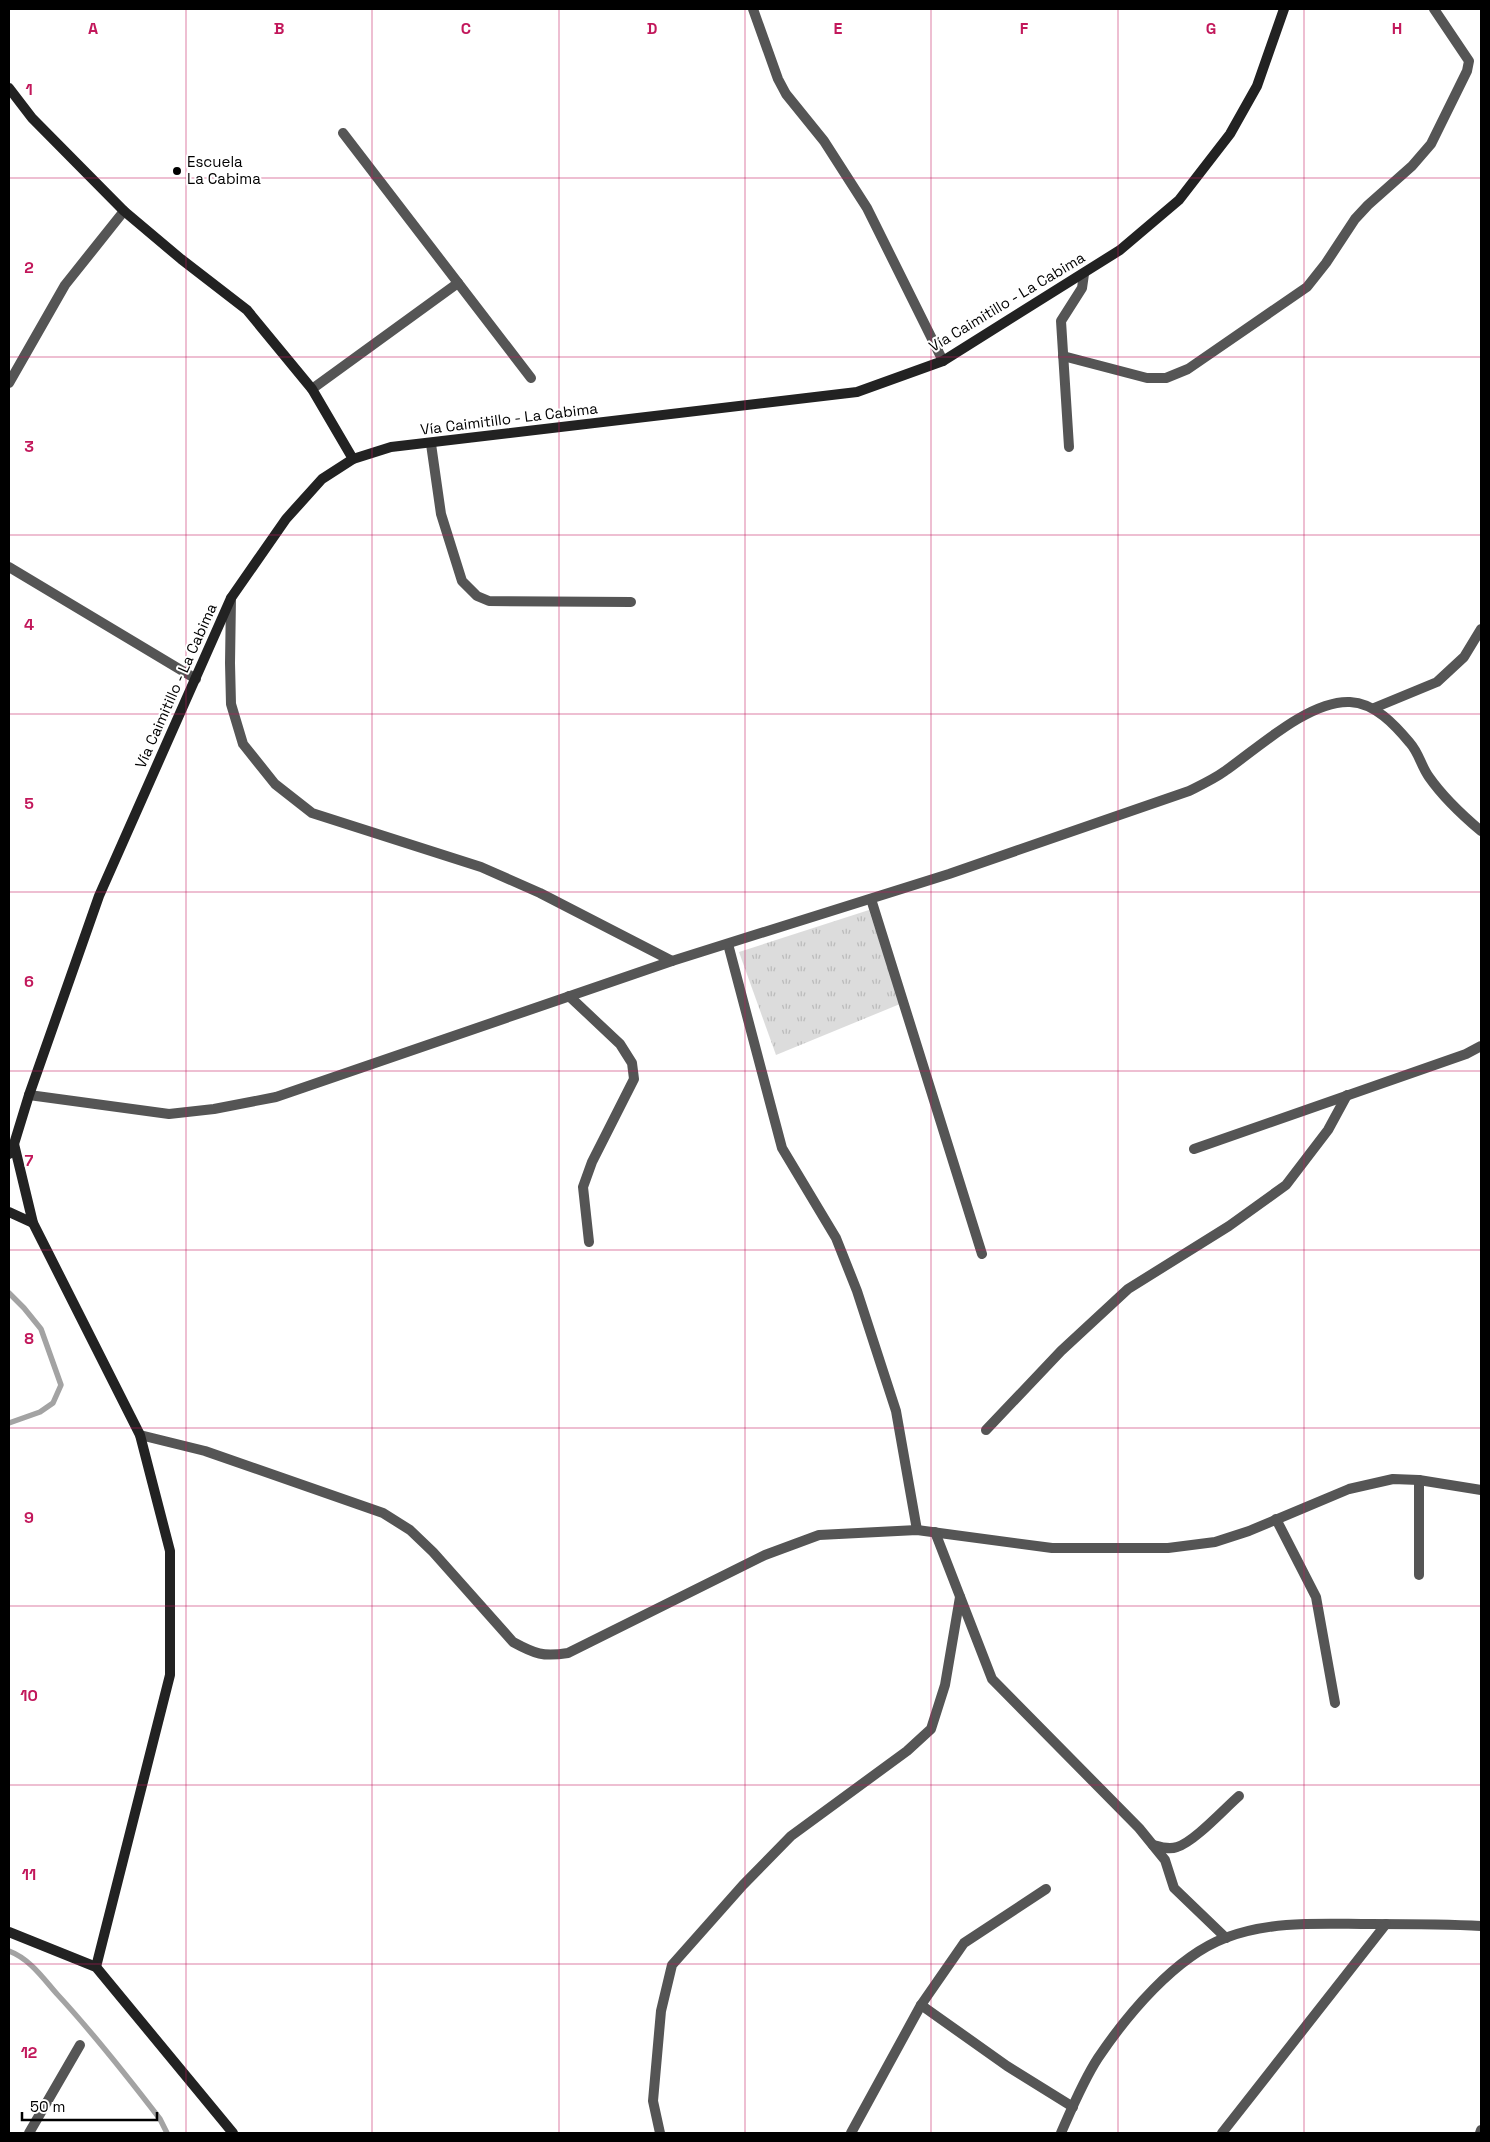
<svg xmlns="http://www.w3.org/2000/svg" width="1490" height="2142" font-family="'Space Grotesk',sans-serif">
<defs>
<pattern id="park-tufts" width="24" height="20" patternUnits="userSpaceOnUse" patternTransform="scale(1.25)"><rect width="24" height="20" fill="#dcdcdc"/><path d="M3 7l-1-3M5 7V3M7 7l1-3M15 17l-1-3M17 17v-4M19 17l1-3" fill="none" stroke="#bbb"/></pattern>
</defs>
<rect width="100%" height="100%" fill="#fff"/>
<!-- park -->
<path fill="url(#park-tufts)" d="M869 910 900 1004 776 1055 739 952Z"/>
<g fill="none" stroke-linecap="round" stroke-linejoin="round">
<!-- stream -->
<g stroke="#a3a3a3" stroke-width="5.5">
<path d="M9 1293 24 1308 41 1329 61 1385 53 1403 40 1412 9 1423"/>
<path d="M9 1951C30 1959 43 1978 57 1994 94 2034 127 2076 160 2119L167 2133"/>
</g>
<!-- lane -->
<g stroke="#555" stroke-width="10">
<path d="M1419 1480V1575"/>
<path d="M1153 1845C1160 1847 1169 1850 1177 1847 1194 1842 1224 1809 1239 1796"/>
</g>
<!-- street -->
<g stroke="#555" stroke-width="10">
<path d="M753 9 778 79 786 94 824 141 867 208 943 361"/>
<path d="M343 133 531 378"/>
<path d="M1063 356 1147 378H1166L1188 369 1307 287 1326 263 1355 219 1368 205 1412 166 1431 144 1467 71 1469 61 1434 9"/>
<path d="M9 383 65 285 124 211"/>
<path d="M312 389 458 283"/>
<path d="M431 444 441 514 462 581 477 596 489 601 631 602"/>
<path d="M1069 447 1061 321 1082 288 1084 274"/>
<path d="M9 567 196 679"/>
<path d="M231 598 230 663 231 704 243 744 275 784 312 813 481 867 540 893 672 961"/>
<path d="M1374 708 1437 682 1464 657 1481 629"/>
<path d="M871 899 982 1254"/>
<path d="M728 944 782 1148 836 1238 857 1291 896 1411 917 1530"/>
<path d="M569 996 620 1044 632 1063 634 1079 592 1162 583 1187 589 1242"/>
<path d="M29 1095 169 1114 214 1109 276 1097 672 961 949 874 1189 791C1201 785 1214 779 1225 771 1257 749 1309 700 1350 702 1375 703 1395 725 1410 743 1419 753 1421 766 1429 777 1443 797 1462 815 1481 831"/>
<path d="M1194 1149 1466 1054 1481 1046"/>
<path d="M986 1430 1061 1351 1128 1289 1229 1226 1286 1185 1328 1130 1347 1095"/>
<path d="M140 1435 205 1451 383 1513 410 1530 433 1552 513 1642C535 1654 543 1657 568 1653L765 1555 819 1535 917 1530 1052 1548H1168L1215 1542 1249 1531 1349 1489 1393 1479 1419 1480 1481 1490"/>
<path d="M1276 1519 1316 1597 1335 1703"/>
<path d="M935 1532 992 1679 1139 1828 1165 1860 1174 1888 1226 1938"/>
<path d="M921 2005 1007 2066 1073 2107"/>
<path d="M29 2133 80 2045"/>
<path d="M660 2133 653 2101 661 2011 672 1965 743 1885 791 1836 907 1751 931 1729 945 1685 960 1597"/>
<path d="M851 2133 921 2005 964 1943 1046 1889"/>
<path d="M1061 2133C1072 2108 1083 2081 1098 2058 1127 2015 1175 1957 1225 1938 1273 1920 1322 1924 1371 1924 1408 1924 1445 1924 1481 1926"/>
<path d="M1222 2133 1386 1924"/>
<path d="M1480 2133 1481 2130"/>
</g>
<!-- secondary -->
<g stroke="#222" stroke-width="10">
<path d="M9 88 32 118 124 211 181 259 247 310 312 389 353 459"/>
<path d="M14 1144 33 1223 140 1435 170 1551V1675L96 1967"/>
<path d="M9 1154 14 1144 29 1095 99 896 231 598 286 519 322 479 353 459 391 447 857 392 943 361 1120 250 1179 200 1230 134 1257 86 1284 9"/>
<path d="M9 1212 33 1223"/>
<path d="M9 1932 96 1967 233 2133"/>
</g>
</g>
<!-- grid -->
<path fill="none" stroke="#c2185b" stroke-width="1" stroke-opacity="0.55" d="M186 9V2133M372 9V2133M559 9V2133M745 9V2133M931 9V2133M1118 9V2133M1304 9V2133M9 178H1481M9 357H1481M9 535H1481M9 714H1481M9 892H1481M9 1071H1481M9 1250H1481M9 1428H1481M9 1606H1481M9 1785H1481M9 1964H1481"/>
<!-- markers -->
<circle fill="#000" stroke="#fff" stroke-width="2" cx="177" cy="171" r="5"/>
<g text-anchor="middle" stroke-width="4" stroke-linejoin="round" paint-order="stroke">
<!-- poi labels -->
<g font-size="15" fill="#000" stroke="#fff" text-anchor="start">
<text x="187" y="167">Escuela<tspan x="187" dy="17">La Cabima</tspan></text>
</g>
<!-- street labels -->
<g font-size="15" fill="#000" stroke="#fff">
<text transform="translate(1007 302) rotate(-31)" y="5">Vía Caimitillo - La Cabima</text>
<text transform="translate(509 419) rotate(-7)" y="5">Vía Caimitillo - La Cabima</text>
<text transform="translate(176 686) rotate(-66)" y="5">Vía Caimitillo - La Cabima</text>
</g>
</g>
<g font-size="16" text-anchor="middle" font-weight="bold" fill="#c2185b" stroke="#fff" stroke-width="4" stroke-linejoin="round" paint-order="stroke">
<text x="93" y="34">A</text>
<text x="279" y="34">B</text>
<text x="466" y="34">C</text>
<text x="652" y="34">D</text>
<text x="838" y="34">E</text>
<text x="1024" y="34">F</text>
<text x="1211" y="34">G</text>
<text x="1397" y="34">H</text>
<text x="29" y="95">1</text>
<text x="29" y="273">2</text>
<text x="29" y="452">3</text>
<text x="29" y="630">4</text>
<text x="29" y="809">5</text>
<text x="29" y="987">6</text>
<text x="29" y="1166">7</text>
<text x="29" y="1344">8</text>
<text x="29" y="1523">9</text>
<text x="29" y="1701">10</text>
<text x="29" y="1880">11</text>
<text x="29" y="2058">12</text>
</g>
<!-- border -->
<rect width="1490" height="2142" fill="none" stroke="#000000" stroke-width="20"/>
<!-- scale -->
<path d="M22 2112v8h135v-8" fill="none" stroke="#000000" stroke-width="2.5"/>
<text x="30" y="2112" font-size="15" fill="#000000" stroke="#ffffff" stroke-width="4" paint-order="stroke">50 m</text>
</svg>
